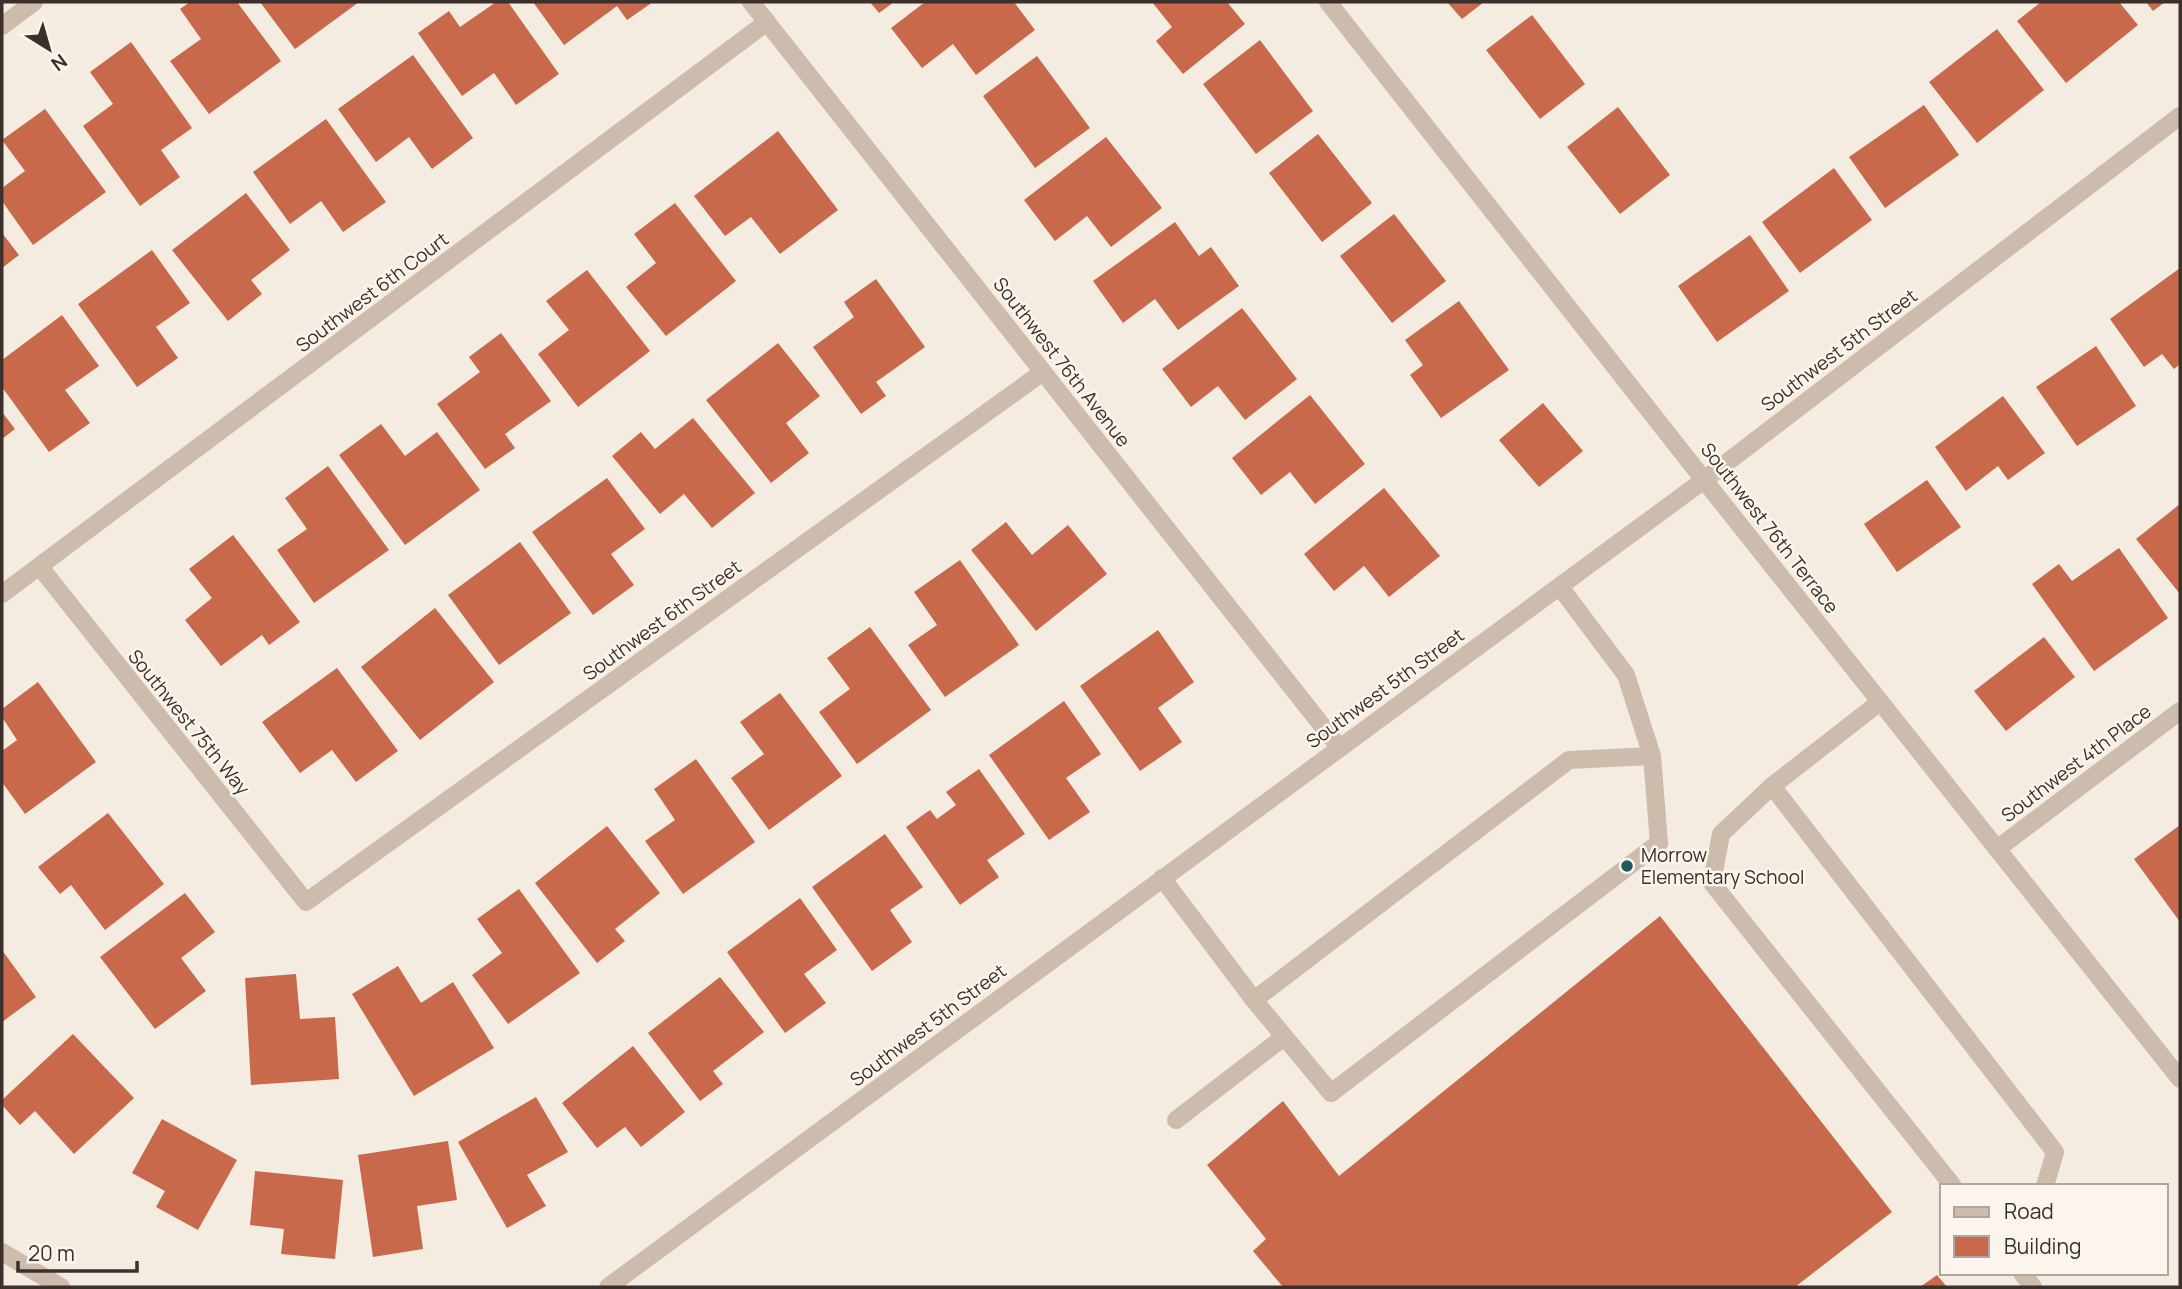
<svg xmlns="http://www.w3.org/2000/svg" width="2182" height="1289" font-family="Manrope,sans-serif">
<rect width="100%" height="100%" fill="#f4ebe1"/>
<!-- building -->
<g fill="#c8694b">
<path d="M190 2H237L281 61 209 114 170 61 201 39 180 9Z"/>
<path d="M260 2H359L295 49Z"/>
<path d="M496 2H508L559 74 516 105 494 73 462 96 418 33 449 11 460 27Z"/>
<path d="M533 2H653L627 20 617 6 564 45Z"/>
<path d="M870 2H894L879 13Z"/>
<path d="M925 2H1014L1035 30 976 75 953 44 922 68 891 28Z"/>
<path d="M1152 2H1227L1245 24 1183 74 1156 41 1172 27Z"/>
<path d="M1447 2H1484L1462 19Z"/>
<path d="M2041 2H2119L2138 25 2066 83 2017 21Z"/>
<path d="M2146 2H2165L2153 11Z"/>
<path d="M1532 15 1585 84 1540 119 1486 50Z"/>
<path d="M1997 29 2044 90 1977 143 1929 82Z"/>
<path d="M1260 40 1313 111 1256 154 1203 84Z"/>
<path d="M131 42 192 128 161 150 180 177 140 206 83 126 113 104 90 72Z"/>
<path d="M413 55 473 138 432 169 409 137 376 162 338 109Z"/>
<path d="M1037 56 1090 128 1035 168 983 96Z"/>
<path d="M1924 105 1959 155 1885 208 1849 157Z"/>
<path d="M1618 107 1670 175 1620 214 1567 147Z"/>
<path d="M45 109 106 192 33 245 2 201V188L25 171 2 140Z"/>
<path d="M326 119 386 202 343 232 321 201 290 224 253 172Z"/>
<path d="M778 131 838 210 780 254 751 217 725 236 694 196Z"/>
<path d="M1318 134 1372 203 1322 242 1269 173Z"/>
<path d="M1106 137 1162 208 1111 247 1087 216 1055 241 1024 200Z"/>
<path d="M1834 168 1872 220 1800 273 1762 222Z"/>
<path d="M246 193 290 250 251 280 262 294 228 321 172 250Z"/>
<path d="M675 203 736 281 666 336 626 287 656 263 634 234Z"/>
<path d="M1394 214 1446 281 1392 323 1340 256Z"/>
<path d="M1175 222 1199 256 1211 247 1239 286 1178 330 1155 299 1123 323 1093 281Z"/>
<path d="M2 233 19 255 2 268Z"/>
<path d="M1750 235 1789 291 1717 342 1678 286Z"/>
<path d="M152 250 190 303 156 327 178 358 137 387 78 304Z"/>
<path d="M2180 268V364L2174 369 2162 354 2144 367 2110 319Z"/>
<path d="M587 270 650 351 578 407 538 354 569 330 546 301Z"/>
<path d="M876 279 925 347 876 382 886 396 861 414 813 347 854 317 844 302Z"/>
<path d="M1459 301 1509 370 1441 418 1410 375 1423 365 1405 340Z"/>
<path d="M1242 308 1297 379 1245 420 1218 386 1191 407 1162 369Z"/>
<path d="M62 315 99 366 65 390 90 423 49 452 2 387V360Z"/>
<path d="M501 333 551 401 505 434 515 448 485 469 437 404 480 372 469 357Z"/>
<path d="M778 343 820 396 786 423 809 453 771 483 706 400Z"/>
<path d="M2096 346 2136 406 2077 446 2036 387Z"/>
<path d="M1310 395 1365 464 1315 504 1290 472 1261 495 1232 458Z"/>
<path d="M2003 396 2045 453 2008 480 1998 466 1966 491 1935 447Z"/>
<path d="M1543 403 1583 451 1539 487 1499 440Z"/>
<path d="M2 412 15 429 2 439Z"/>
<path d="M693 418 755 493 712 528 684 494 660 514 612 456 641 432 655 449Z"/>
<path d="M381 424 405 456 437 432 480 490 405 545 339 455Z"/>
<path d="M328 466 389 550 314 603 277 550 307 529 285 498Z"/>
<path d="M607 478 645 529 611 554 634 585 593 615 532 532Z"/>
<path d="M1927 480 1961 527 1897 572 1864 524Z"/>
<path d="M1384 488 1440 556 1389 597 1364 566 1334 591 1304 554Z"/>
<path d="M2180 504V594L2136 539Z"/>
<path d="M1006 522 1032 555 1068 525 1107 574 1036 631 971 550Z"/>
<path d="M233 535 300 622 269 645 262 635 221 666 185 620 212 598 189 569Z"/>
<path d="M520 542 571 613 499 665 448 595Z"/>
<path d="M2119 548 2168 618 2094 671 2032 584 2059 564 2072 581Z"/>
<path d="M960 560 1019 645 945 697 908 645 937 625 914 592Z"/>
<path d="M435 608 494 682 420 740 361 667Z"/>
<path d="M870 627 931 710 857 764 819 712 850 689 827 658Z"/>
<path d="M1158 630 1194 682 1158 708 1182 742 1140 771 1080 686Z"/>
<path d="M2044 637 2075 677 2006 731 1974 691Z"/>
<path d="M337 668 398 751 356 782 332 750 300 773 262 722Z"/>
<path d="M38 682 96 762 25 814 2 782V751L17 740 2 717V709Z"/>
<path d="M780 693 842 776 769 830 731 778 764 754 740 722Z"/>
<path d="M1064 701 1101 754 1066 778 1090 812 1049 840 989 755Z"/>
<path d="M696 759 755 842 683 894 645 841 675 820 654 789Z"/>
<path d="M979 769 1025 834 987 860 999 877 960 905 906 827 930 810 937 819 956 805 946 792Z"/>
<path d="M108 813 164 884 105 930 71 885 60 894 38 867Z"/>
<path d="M2180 825V922L2134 859Z"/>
<path d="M607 826 660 893 615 929 625 941 597 963 535 883Z"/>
<path d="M885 834 923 887 890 910 912 942 872 971 812 887Z"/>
<path d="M519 889 580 973 508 1024 472 975 502 953 477 919Z"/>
<path d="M185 893 215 932 181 958 206 991 155 1029 100 957Z"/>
<path d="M800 898 837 950 804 974 826 1003 785 1033 727 952Z"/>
<path d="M1660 916 1892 1212 1795 1287H1283L1253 1251 1266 1239 1207 1165 1283 1101 1339 1176Z"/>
<path d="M2 950 36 997 2 1022Z"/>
<path d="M398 966 421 1003 453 982 494 1048 414 1096 352 994Z"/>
<path d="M296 974 300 1019 335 1017 339 1079 251 1085 245 978Z"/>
<path d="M720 977 764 1032 713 1071 723 1084 700 1101 648 1033Z"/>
<path d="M73 1034 134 1098 74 1154 35 1111 20 1125 2 1105V1100Z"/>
<path d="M633 1046 685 1112 641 1147 625 1127 597 1148 562 1103Z"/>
<path d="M536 1097 568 1152 527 1175 546 1206 507 1228 458 1142Z"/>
<path d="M162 1119 237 1160 198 1230 156 1207 165 1191 132 1173Z"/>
<path d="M448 1141 457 1200 417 1206 423 1249 373 1257 358 1155Z"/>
<path d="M255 1171 343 1180 335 1259 281 1254 284 1229 250 1225Z"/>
<path d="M1937 1275 1947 1287H1920Z"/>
</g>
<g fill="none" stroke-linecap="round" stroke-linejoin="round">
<!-- lane -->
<g stroke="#cdbbac" stroke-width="18">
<path d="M1560 587 1626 675 1652 756"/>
<path d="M1880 702 1772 786 1721 834 1712 883 1953 1186"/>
<path d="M1772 786 2055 1152 2045 1186"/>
<path d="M1162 878 1254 1000 1331 1093 1659 843 1652 756 1569 760 1254 1000"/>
<path d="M1176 1120 1284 1037"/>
<path d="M2022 1273 2033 1287"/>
</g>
<!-- street -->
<g stroke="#cdbbac" stroke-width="18">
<path d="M751 2 1339 747"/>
<path d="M1328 2 1704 480 2180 1079"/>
<path d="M2 26 34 2"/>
<path d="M40 567 306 902 1043 372"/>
<path d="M2 594 767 22"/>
<path d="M1997 849 2180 711"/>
<path d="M2 1252 61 1287"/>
<path d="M608 1287 1704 480 2180 116"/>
</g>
</g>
<!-- markers -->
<circle fill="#1f5a5e" stroke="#fbf5ee" stroke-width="2.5" cx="1627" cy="866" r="7"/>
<g text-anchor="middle" stroke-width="5" stroke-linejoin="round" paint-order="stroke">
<!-- street labels -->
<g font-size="19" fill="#3b302b" stroke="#fbf5ee">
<text transform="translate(372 292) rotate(-37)" y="7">Southwest 6th Court</text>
<text transform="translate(1839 350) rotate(-37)" y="7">Southwest 5th Street</text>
<text transform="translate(1062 362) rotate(52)" y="7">Southwest 76th Avenue</text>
<text transform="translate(1770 528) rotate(52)" y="7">Southwest 76th Terrace</text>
<text transform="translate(662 620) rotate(-36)" y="7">Southwest 6th Street</text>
<text transform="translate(1385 688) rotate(-36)" y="7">Southwest 5th Street</text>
<text transform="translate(189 722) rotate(51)" y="7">Southwest 75th Way</text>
<text transform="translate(2076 763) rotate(-37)" y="7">Southwest 4th Place</text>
<text transform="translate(928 1025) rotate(-37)" y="7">Southwest 5th Street</text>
</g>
<!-- poi labels -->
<g font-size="19" fill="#3b302b" stroke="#fbf5ee" text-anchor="start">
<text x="1641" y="862">Morrow<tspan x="1641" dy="22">Elementary School</tspan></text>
</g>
</g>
<!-- border -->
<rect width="2182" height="1289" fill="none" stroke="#3b302b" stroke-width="7"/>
<!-- legend -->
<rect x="1940" y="1184" width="228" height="91" fill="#fbf5ee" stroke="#aea6a0" stroke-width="2"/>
<rect x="1954" y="1207" width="35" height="10" fill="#cdbbac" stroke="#aea6a0" stroke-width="2"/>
<text x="2004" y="1219" font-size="21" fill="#3b302b">Road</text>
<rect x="1954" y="1236" width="35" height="21" fill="#c8694b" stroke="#aea6a0" stroke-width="2"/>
<text x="2004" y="1254" font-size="21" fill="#3b302b">Building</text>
<!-- north arrow -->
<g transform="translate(49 49) rotate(143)" stroke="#fbf5ee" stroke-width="5" paint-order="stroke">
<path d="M0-5L12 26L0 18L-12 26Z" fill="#3b302b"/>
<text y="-10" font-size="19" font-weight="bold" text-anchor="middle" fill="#3b302b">N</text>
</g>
<!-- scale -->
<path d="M18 1261v10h119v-10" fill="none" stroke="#3b302b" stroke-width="3.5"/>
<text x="28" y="1261" font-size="21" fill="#3b302b" stroke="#fbf5ee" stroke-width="5" paint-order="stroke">20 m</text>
</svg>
